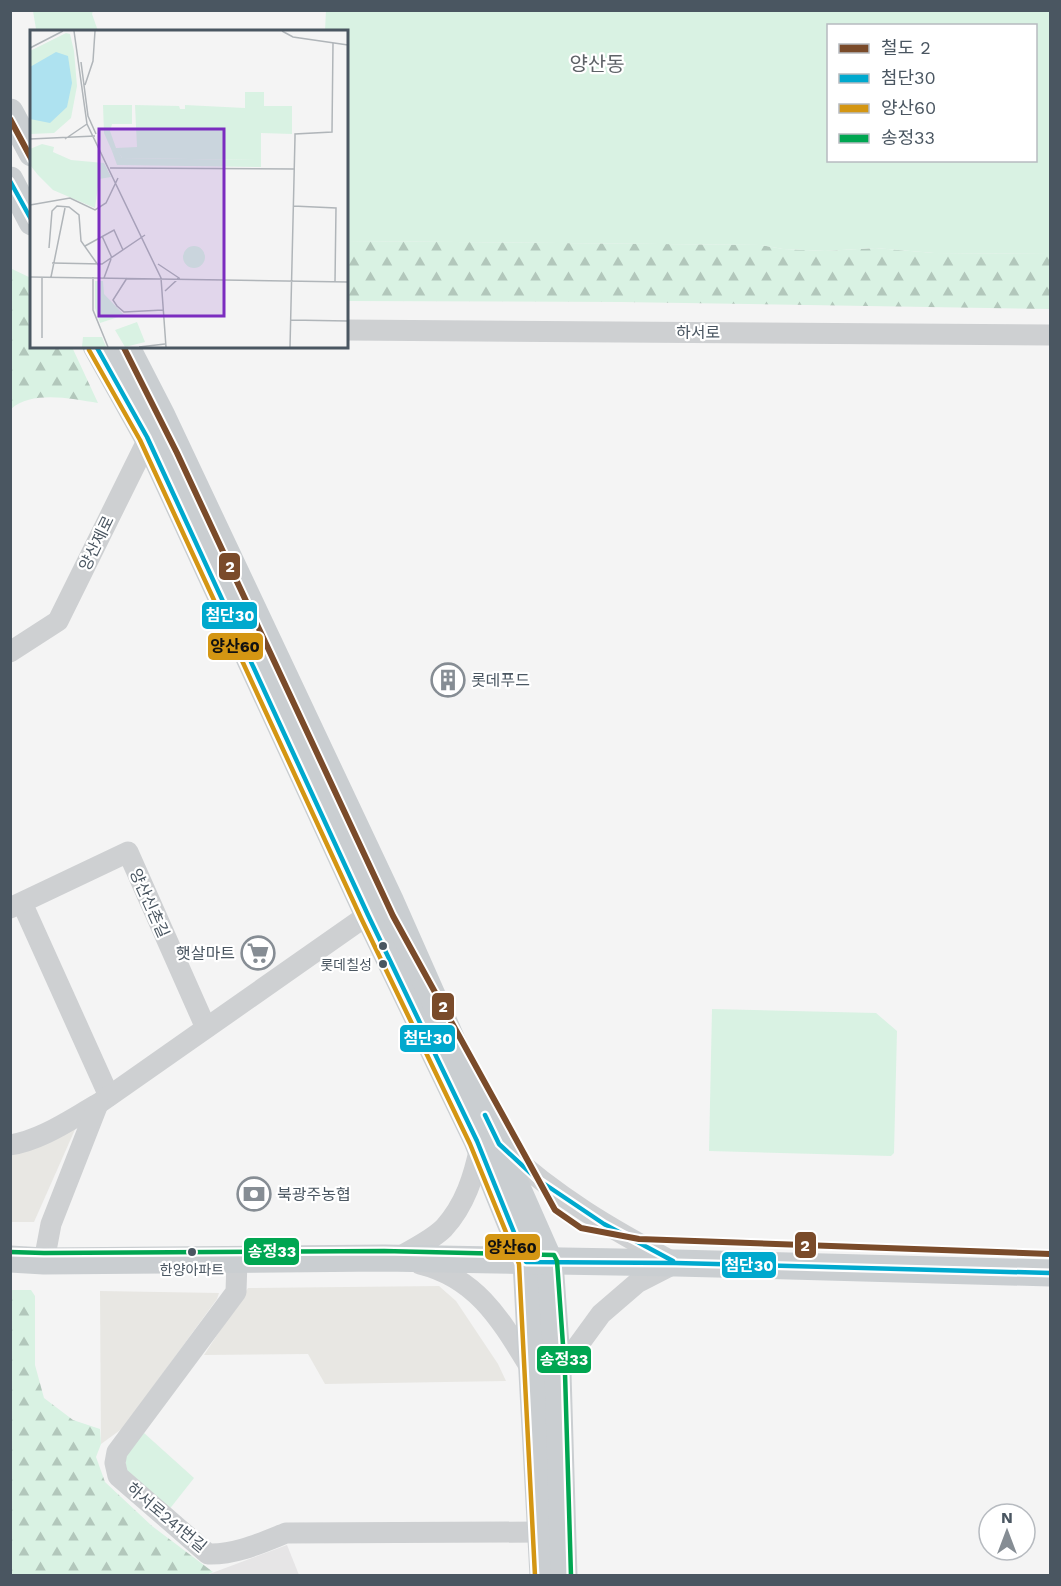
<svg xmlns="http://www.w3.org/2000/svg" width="1061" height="1586" font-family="'Work Sans','Noto Sans KR',sans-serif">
<defs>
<pattern id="forest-firs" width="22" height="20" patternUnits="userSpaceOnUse" patternTransform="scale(1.5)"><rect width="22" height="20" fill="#d9f2e3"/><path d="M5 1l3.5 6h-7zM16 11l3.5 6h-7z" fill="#b2c7bb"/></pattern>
</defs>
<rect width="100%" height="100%" fill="#f4f4f4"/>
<!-- commercial -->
<g fill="#e8e7e3">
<path d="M77 1125 34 1222H11V1151Z"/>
<path d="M439 1286 456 1301 498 1364 506 1381 325 1384 308 1354 204 1355 248 1288Z"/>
<path d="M100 1291 219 1293 217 1299 123 1428 101 1444Z"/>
</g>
<!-- education -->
<path fill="#e6e5e6" d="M287 1545 299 1575 204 1576Z"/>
<!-- forest -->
<g fill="url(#forest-firs)">
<path d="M347 241 761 245 783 249 825 251 875 248 934 253 1050 254V309L621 302 347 301Z"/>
<path d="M10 268 31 278 32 346 72 347 98 403C72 399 33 390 11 409Z"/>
<path d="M11 1290H31L35 1296V1365L44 1398 73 1420 100 1429 101 1444 96 1457 105 1482 152 1526 213 1572 204 1576 11 1575Z"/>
</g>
<!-- green -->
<g fill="#d9f2e3" fill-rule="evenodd">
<path d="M326 10 1050 11V254L934 253 875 248 825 251 783 249 761 245 347 241 346 32 325 31ZM828 26H1036V160H828Z"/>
<path d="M33 11H93L92 14 98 31 50 32 49 29H36Z"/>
<path d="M712 1009 876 1013 897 1031 894 1153 891 1156 709 1151Z"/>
<path d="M144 1433 194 1478 168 1511 127 1473 125 1456Z"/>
</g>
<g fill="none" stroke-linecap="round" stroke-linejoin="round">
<!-- minor -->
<g stroke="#ced0d2" stroke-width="21">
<path d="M346 330 1050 335"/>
<path d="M10 652 58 621 153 429"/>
<path d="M22 903 109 1096"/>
<path d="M10 908 128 852 206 1028"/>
<path d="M10 1145C42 1140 71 1119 98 1104L379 907"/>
<path d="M502 1147C556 1197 611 1229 675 1263"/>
<path d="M396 1259C412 1249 431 1241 444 1228 465 1205 474 1176 480 1147"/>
<path d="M237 1260 236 1292 117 1452 115 1463 118 1476 208 1554C235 1555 261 1543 286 1533L541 1532"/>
<path d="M44 1261 51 1224 98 1104"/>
<path d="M420 1264C478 1278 502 1322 531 1369"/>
<path d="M558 1373 601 1314 637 1283 676 1263"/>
</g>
<!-- major -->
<g stroke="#caced1" stroke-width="27">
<path d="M10 112 32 153"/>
<path d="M10 180 32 222"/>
<path d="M96 346 147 437 368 915 477 1141 526 1262 543 1576"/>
<path d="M126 346 162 416 390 900 550 1262 558 1373 564 1576"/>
<path d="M10 1259 44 1261 384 1258 676 1263 1050 1273"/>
</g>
<!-- bus-1 casing -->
<g stroke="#fff" stroke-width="9">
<g id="bus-1">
<path d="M10 181 32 221"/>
<path d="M96 346 147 437 368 915 477 1141 526 1262 676 1263 1050 1273"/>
<path d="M485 1115 499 1144 537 1179 604 1224 673 1261"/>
</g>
</g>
<!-- bus-2 casing -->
<g stroke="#fff" stroke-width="9">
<path id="bus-2" d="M89 350 140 440 361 918 470 1144 519 1264 535 1576"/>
</g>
<!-- bus-3 casing -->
<g stroke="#fff" stroke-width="9">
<path id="bus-3" d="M10 1252 44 1253 384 1251 554 1255 557 1261 565 1373 571 1576"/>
</g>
<!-- bus-1 -->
<use href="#bus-1" stroke="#00a9ce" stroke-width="4.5"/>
<!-- bus-2 -->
<use href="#bus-2" stroke="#d49613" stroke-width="4.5"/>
<!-- bus-3 -->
<use href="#bus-3" stroke="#00a651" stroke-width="4.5"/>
<!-- rail-1 casing -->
<g stroke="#fff" stroke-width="10">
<g id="rail-1">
<path d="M10 119 32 160"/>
<path d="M123 346 177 453 393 916 555 1210 581 1228 639 1239 1050 1254"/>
</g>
</g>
<!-- rail-1 -->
<use href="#rail-1" stroke="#7a4b2a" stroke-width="6"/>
</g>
<!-- icons -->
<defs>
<g id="building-ring" transform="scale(1.725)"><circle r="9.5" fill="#fff" stroke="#868d94" stroke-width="1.5"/><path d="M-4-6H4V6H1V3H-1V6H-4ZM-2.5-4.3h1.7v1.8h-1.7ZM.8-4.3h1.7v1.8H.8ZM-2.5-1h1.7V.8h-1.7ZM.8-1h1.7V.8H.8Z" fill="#868d94"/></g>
<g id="supermarket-ring" transform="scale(1.725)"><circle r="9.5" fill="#fff" stroke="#868d94" stroke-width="1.5"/><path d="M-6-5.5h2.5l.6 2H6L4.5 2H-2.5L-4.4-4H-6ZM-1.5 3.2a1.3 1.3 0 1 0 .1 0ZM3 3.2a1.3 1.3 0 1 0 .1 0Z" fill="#868d94"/></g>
<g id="bank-ring" transform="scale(1.725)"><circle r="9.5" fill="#fff" stroke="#868d94" stroke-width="1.5"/><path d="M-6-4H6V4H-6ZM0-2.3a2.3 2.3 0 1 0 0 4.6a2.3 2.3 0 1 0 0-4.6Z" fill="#868d94"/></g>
</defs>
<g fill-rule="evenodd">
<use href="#building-ring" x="448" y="680"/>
<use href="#supermarket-ring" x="258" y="953"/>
<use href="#bank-ring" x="254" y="1194"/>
</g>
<!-- markers -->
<g fill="#4a5661" stroke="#fff" stroke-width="2">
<circle cx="383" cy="946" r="5"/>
<circle cx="383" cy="964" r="5"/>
<circle cx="192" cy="1252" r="5"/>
</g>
<g text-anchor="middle" stroke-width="4.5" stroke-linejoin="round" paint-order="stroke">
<!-- bus labels -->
<g font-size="14" fill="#4a5661" stroke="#fff" text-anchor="end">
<text x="372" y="970">롯데칠성</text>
<text x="192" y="1275" text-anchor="middle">한양아파트</text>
</g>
<!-- street labels -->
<g font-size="16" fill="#4a5661" stroke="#fff">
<text x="698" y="338">하서로</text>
<text transform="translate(96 543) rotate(-64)" y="6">양산제로</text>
<text transform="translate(150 903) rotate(66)" y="6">양산신촌길</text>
<text transform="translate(167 1517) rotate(40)" y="6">하서로241번길</text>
</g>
<!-- poi labels -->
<g font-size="16" fill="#4a5661" stroke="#fff" text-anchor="start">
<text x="471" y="686">롯데푸드</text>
<text x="235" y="959" text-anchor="end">햇살마트</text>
<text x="277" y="1200">북광주농협</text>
</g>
<!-- quarter labels -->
<g font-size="20" fill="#5f6368" stroke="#fff">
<text x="597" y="71">양산동</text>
</g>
</g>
<!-- overview -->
<g transform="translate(30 30)">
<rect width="318" height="318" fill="#f4f4f4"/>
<path d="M12 114 24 117 23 122 41 130 74 133 81 147 69 149 65 178 23 160 8 145 0 135V119ZM87 119 92 128 231 130V137L87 135 82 121ZM65 251H73L74 264 94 285 70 293 65 278Z" fill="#d9f2e3"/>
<path d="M36 3 40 4 44 21 47 56 41 88 24 103 0 104V21ZM215 62H234V76H262V104L231 103V130L92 128 87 120 82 121 74 103 73 75H102V94H82L80 101 86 118 107 117 105 75 149 76 150 79H155V75L215 78ZM153 227a11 11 0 1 1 22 0a11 11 0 1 1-22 0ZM107 292 115 312 95 317 85 300ZM53 307H72L76 317H52Z" fill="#d9f2e3"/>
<path d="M26 22 38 26 42 53 37 77 20 93 0 89V37Z" fill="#aee2f0"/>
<path fill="none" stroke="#b0b5b9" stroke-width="1.5" d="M44 1 57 94 131 248 136 317M252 1 263 7 318 15M0 18 33 1M51 32 58 86 66 104M55 55 63 31 65 1M0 109 65 106M35 109 57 94M80 138 264 139M0 175 40 168 65 180 76 173 88 148M263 176 306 178 305 252M72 206 82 228M55 216 84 200 93 220M19 218 22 181 27 176 39 177 49 185 51 211 68 235M22 233 72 234 115 205M128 234 149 248 135 261M0 247 318 252M21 247 35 178M63 247V280L78 317M74 248 81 229M97 248 83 270 87 276 94 282 133 280M260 290 318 291M12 308V248M109 317 135 314M260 317 265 107V104L302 102 303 13"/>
<path fill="#7b2cbf" fill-opacity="0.15" stroke="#7b2cbf" stroke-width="3" d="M69 99H194V286H69Z"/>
<rect width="318" height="318" fill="none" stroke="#4a5661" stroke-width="3"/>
</g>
<g stroke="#fff" stroke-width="2">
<rect x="218" y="552" width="23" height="29" rx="6" fill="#7a4b2a"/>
<rect x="201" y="601" width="57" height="29" rx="6" fill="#00a9ce"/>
<rect x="207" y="632" width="57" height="29" rx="6" fill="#d49613"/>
<rect x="431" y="992" width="24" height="29" rx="6" fill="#7a4b2a"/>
<rect x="399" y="1024" width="57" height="29" rx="6" fill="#00a9ce"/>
<rect x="794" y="1231" width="23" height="28" rx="6" fill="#7a4b2a"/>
<rect x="484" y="1233" width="57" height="28" rx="6" fill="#d49613"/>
<rect x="243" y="1237" width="57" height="29" rx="6" fill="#00a651"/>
<rect x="721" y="1251" width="56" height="28" rx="6" fill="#00a9ce"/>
<rect x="536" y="1345" width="56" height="29" rx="6" fill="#00a651"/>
</g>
<g font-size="16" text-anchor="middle" font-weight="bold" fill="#fff">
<text x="230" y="572">2</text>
<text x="230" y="621">첨단30</text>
<text x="443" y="1012">2</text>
<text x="428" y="1044">첨단30</text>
<text x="805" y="1251">2</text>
<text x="272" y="1257">송정33</text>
<text x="749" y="1271">첨단30</text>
<text x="564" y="1365">송정33</text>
</g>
<g font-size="16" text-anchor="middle" font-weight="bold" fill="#111">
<text x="235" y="652">양산60</text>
<text x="512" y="1253">양산60</text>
</g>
<!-- border -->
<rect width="1061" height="1586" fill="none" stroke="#4a5661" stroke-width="24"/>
<!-- legend -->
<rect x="827" y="24" width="210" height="138" fill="#ffffff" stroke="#b7bbc0" stroke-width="1.5"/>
<rect x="839" y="44" width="30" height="9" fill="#7a4b2a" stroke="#b7bbc0" stroke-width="1.5"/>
<text x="881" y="54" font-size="18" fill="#4a5661">철도 2</text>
<rect x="839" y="74" width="30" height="9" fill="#00a9ce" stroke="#b7bbc0" stroke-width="1.5"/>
<text x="881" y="84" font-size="18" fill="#4a5661">첨단30</text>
<rect x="839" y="104" width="30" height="9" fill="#d49613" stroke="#b7bbc0" stroke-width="1.5"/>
<text x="881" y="114" font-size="18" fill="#4a5661">양산60</text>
<rect x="839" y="134" width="30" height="9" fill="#00a651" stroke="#b7bbc0" stroke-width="1.5"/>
<text x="881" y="144" font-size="18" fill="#4a5661">송정33</text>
<!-- north arrow -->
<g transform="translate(1007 1532)"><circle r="28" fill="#ffffff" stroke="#b7bbc0" stroke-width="1.5"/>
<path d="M0-4.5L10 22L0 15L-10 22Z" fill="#868d94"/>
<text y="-9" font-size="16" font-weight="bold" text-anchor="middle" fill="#4a5661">N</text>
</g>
</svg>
